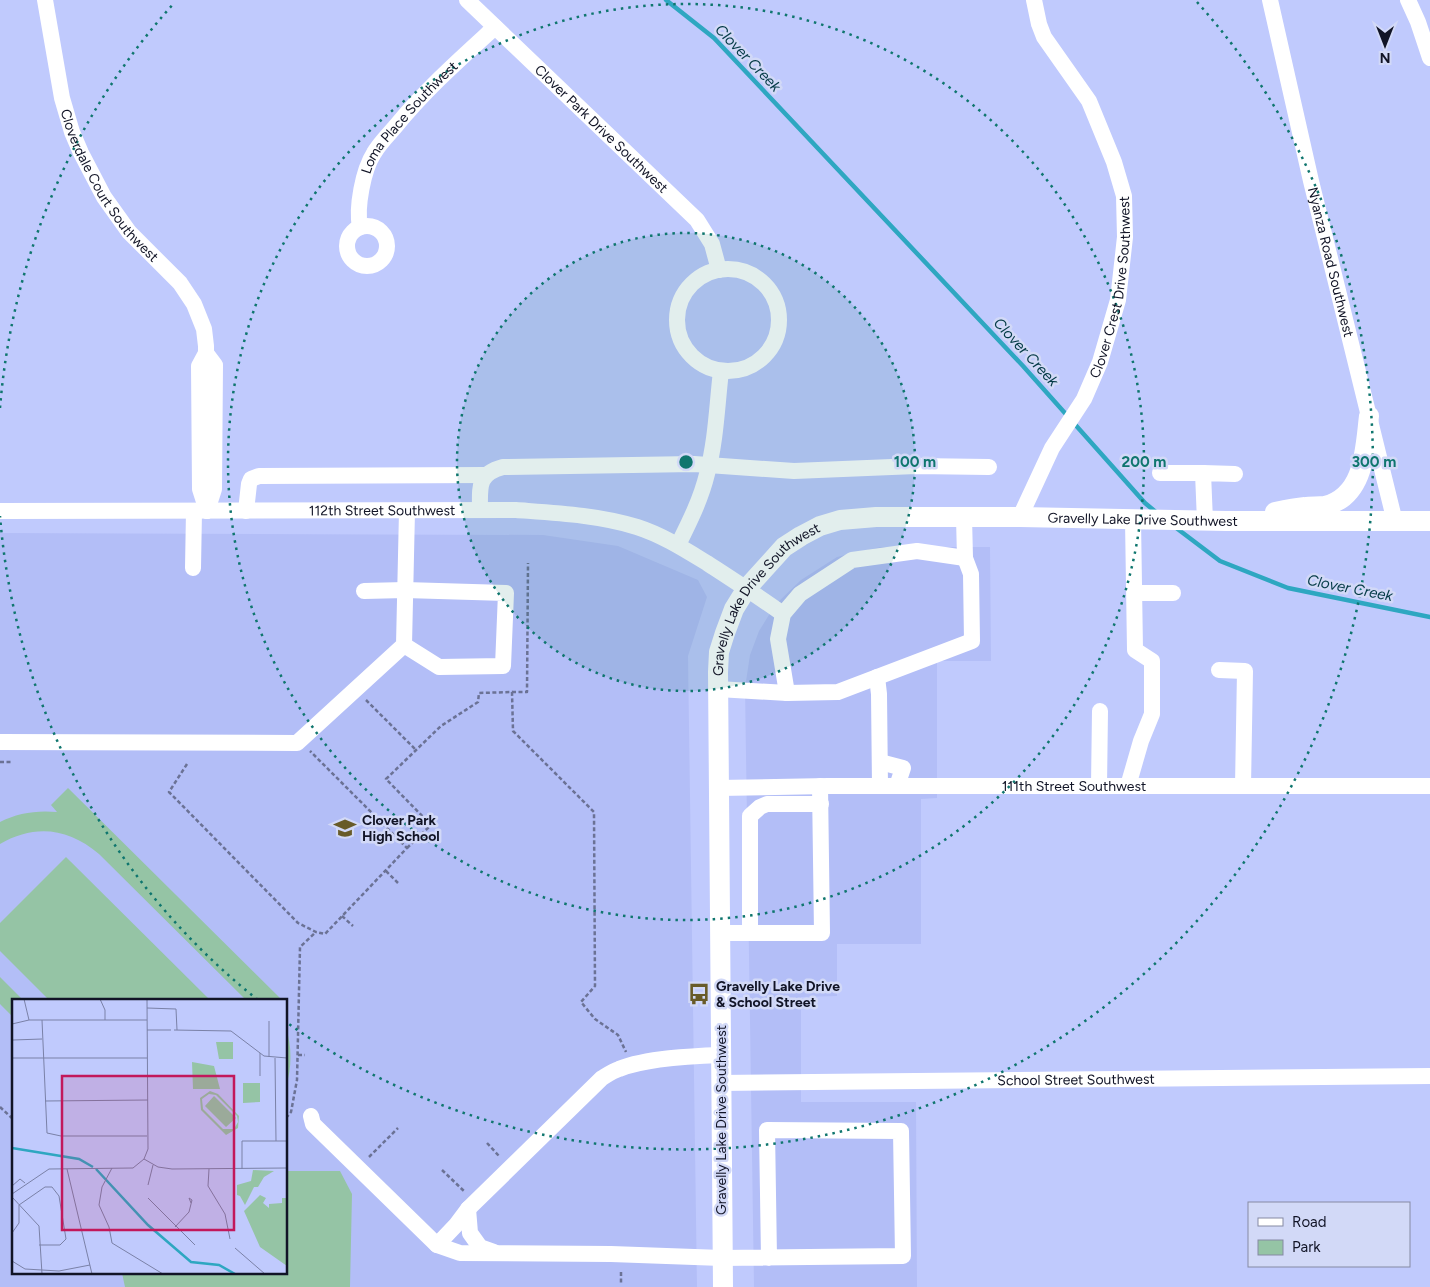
<svg xmlns="http://www.w3.org/2000/svg" width="1430" height="1287" font-family="Figtree,sans-serif">
<rect width="100%" height="100%" fill="#c0cafd"/>
<!-- built -->
<g fill="#b3bef7" fill-rule="evenodd">
<path d="M0 533 543 535 618 546 698 580 707 597 688 656 697 1287H0ZM14 1001H286V1273H14Z"/>
<path d="M881 547H990L991 661H937V798L921 799V944H837V996L801 997V1102H916L917 1287H754L745 688 750 655 759 631 775 605 801 580 837 557Z"/>
</g>
<!-- green -->
<g fill="#95c4a5">
<path d="M68 788 280 998 277 1001H247L99 854C68 828 35 824 0 844V822C17 813 37 810 57 812L51 805Z"/>
<path d="M66 857 211 1001H50L0 951V923Z"/>
<path d="M0 977 24 1001H14V1018L0 1004Z"/>
<path d="M286 1028C292 1046 292 1068 286 1086Z"/>
<path d="M286 1171H340L352 1194 350 1287H125L122 1273H286Z"/>
</g>
<g fill="none" stroke-linecap="round" stroke-linejoin="round">
<!-- stream -->
<g stroke="#2ea7c1" stroke-width="4.5">
<path d="M666 0 714 38 1023 366 1145 503 1157 513"/>
<path d="M1175 527 1220 561 1288 588 1430 617"/>
</g>
<!-- path -->
<g stroke="#6b7295" stroke-width="2.5" stroke-dasharray="4 2.5" stroke-linecap="butt">
<path d="M512 692H527L528 563"/>
<path d="M366 700 416 750"/>
<path d="M0 762H11"/>
<path d="M187 764 169 792 298 923 316 932 325 934 407 848 310 751"/>
<path d="M407 848 431 825 386 779 441 726 478 702 479 693 512 692 513 731 594 812 595 986 581 1002 595 1019 618 1035 626 1052"/>
<path d="M386 871 398 883"/>
<path d="M342 916 353 926"/>
<path d="M298 1055H305"/>
<path d="M0 1107 14 1120"/>
<path d="M286 1118 291 1112 297 1080 300 947 316 932"/>
<path d="M487 1143 499 1156"/>
<path d="M369 1157 398 1128"/>
<path d="M442 1170 465 1192"/>
<path d="M621 1272V1285"/>
</g>
<!-- minor -->
<g stroke="#fff" stroke-width="16">
<path id="s1" d="M45 0 62 98 72 132 81 153 104 197 129 232 180 283 194 304 204 329 206 346V353L199 366 200 489 207 511"/>
<path id="s2" d="M467 0 697 220 712 244 719 270"/>
<path id="s3" d="M1270 0 1311 181 1395 522"/>
<path d="M1408 0 1418 22 1430 58"/>
<circle cx="367" cy="246" r="20"/>
<path id="s4" d="M360 227C356 208 363 170 374 153 379 144 388 135 395 127 425 90 460 59 495 27"/>
<circle cx="728" cy="320" r="51"/>
<path d="M206 353 215 365 214 489 207 511"/>
<path d="M1160 473H1203"/>
<path d="M480 510C480 487 477 474 503 467L694 464 794 471 916 466 989 467"/>
<path id="s5" d="M0 511 516 510C556 513 598 515 637 527 662 535 684 549 707 563 733 580 758 596 783 614"/>
<path d="M246 511 249 484 251 479 259 476 486 475"/>
<path id="s6" d="M1020 517 1052 448 1084 399 1100 362 1118 300 1125 237 1124 196 1114 162 1089 101 1044 37 1039 24 1034 0"/>
<path d="M1205 521 1203 473 1235 474"/>
<path d="M678 545C689 523 701 499 707 474 716 441 717 405 721 371"/>
<path d="M193 568 194 511"/>
<path d="M364 591 405 590 506 593 503 666 439 667 404 645"/>
<path d="M1135 593H1173"/>
<path d="M1219 670 1245 671 1243 786"/>
<path d="M877 677 879 694 880 786"/>
<path d="M718 689 787 693 838 692 972 641 971 574 965 558 964 517"/>
<path d="M787 693 778 639 783 614 800 594 852 560 917 551 965 558"/>
<path d="M0 742 297 743 404 645 407 511"/>
<path d="M880 762 903 768 897 786"/>
<path d="M1099 786 1100 711"/>
<path d="M1128 786 1141 741 1152 714V661L1135 650 1133 520"/>
<path id="s7" d="M718 788 828 786H1430"/>
<path d="M720 933H822L820 786"/>
<path d="M750 933V816L760 807 767 804H821"/>
<path id="s8" d="M721 1083 1430 1076"/>
<path d="M311 1116 313 1124 437 1245 460 1253 611 1254 722 1258 903 1256 901 1131 767 1130 769 1258"/>
<path d="M468 1209 470 1233 480 1247 494 1252"/>
<path d="M437 1245 456 1225 468 1209 602 1078C607 1075 613 1071 619 1069 646 1058 692 1056 721 1055"/>
</g>
<!-- major -->
<g stroke="#fff" stroke-width="20">
<path d="M1275 512C1285 510 1295 508 1305 507 1311 506 1318 507 1325 506 1365 496 1365 449 1369 416"/>
<path id="s9" d="M723 1287 718 672 719 652 725 633 734 609 747 588 784 547 801 536 820 526 840 520 876 517H1020L1226 521H1430"/>
</g>
</g>
<!-- distance rings -->
<circle cx="686" cy="462" r="229" fill="#0f766e" fill-opacity=".12"/>
<g fill="none" stroke="#0f766e" stroke-width="2.5" stroke-dasharray="2.5 5">
<circle cx="686" cy="462" r="229"/>
<circle cx="686" cy="462" r="458"/>
<path d="M258 1000A688 688 0 0 1 0 516M0 408A688 688 0 0 1 175 2M1197 2A688 688 0 0 1 286 1022"/>
</g>
<!-- icons -->
<defs>
<g id="school-bare" transform="scale(1.725)"><path d="M0-5L7-2L0 1L-7-2ZM-4 1L0 2.5L4 1V4Q0 6-4 4Z" fill="#685b28" stroke="#d2d9f7" stroke-width="2.5" paint-order="stroke"/></g>
<g id="bus-bare" transform="scale(1.725)"><path d="M-5-6H5V4H4V6H2V4H-2V6H-4V4H-5ZM-3.5-4V0h7V-4ZM-3.5 1.2v1.5H-2V1.2ZM2 1.2v1.5H3.5V1.2Z" fill="#685b28" stroke="#d2d9f7" stroke-width="2.5" paint-order="stroke"/></g>
</defs>
<g fill-rule="evenodd">
<use href="#school-bare" x="345" y="828"/>
<use href="#bus-bare" x="699" y="994"/>
</g>
<g text-anchor="middle" stroke-width="5" stroke-linejoin="round" paint-order="stroke">
<!-- street labels -->
<g font-size="14" fill="#111426" stroke="#d2d9f7">
<text dy="5" stroke="none"><textPath href="#s4" startOffset="126">Loma Place Southwest</textPath></text>
<text dy="5" stroke="none"><textPath href="#s2" startOffset="186">Clover Park Drive Southwest</textPath></text>
<text dy="5" stroke="none"><textPath href="#s1" startOffset="200">Cloverdale Court Southwest</textPath></text>
<text dy="5" stroke="none"><textPath href="#s3" startOffset="269">Nyanza Road Southwest</textPath></text>
<text dy="5" stroke="none"><textPath href="#s6" startOffset="251">Clover Crest Drive Southwest</textPath></text>
<text dy="5" stroke="none"><textPath href="#s5" startOffset="382">112th Street Southwest</textPath></text>
<text dy="5" stroke="none"><textPath href="#s9" startOffset="1126">Gravelly Lake Drive Southwest</textPath></text>
<text dy="5" stroke="none"><textPath href="#s9" startOffset="706">Gravelly Lake Drive Southwest</textPath></text>
<text dy="5" stroke="none"><textPath href="#s7" startOffset="356">111th Street Southwest</textPath></text>
<text dy="5" stroke="none"><textPath href="#s8" startOffset="355">School Street Southwest</textPath></text>
<text transform="translate(721 1120) rotate(-90)" y="5">Gravelly Lake Drive Southwest</text>
</g>
<!-- poi labels -->
<g font-size="14" font-weight="bold" fill="#111426" stroke="#d2d9f7" text-anchor="start">
<text x="362" y="825">Clover Park<tspan x="362" dy="16">High School</tspan></text>
<text x="716" y="991">Gravelly Lake Drive<tspan x="716" dy="16">&amp; School Street</tspan></text>
</g>
<!-- water labels -->
<g font-size="15" font-style="italic" fill="#033a45" stroke="#d2d9f7">
<text transform="translate(748 58) rotate(46)" y="5">Clover Creek</text>
<text transform="translate(1026 352) rotate(47)" y="5">Clover Creek</text>
<text transform="translate(1350 588) rotate(11)" y="5">Clover Creek</text>
</g>
</g>
<!-- overview -->
<g transform="translate(12 999)">
<rect width="275" height="275" fill="#c0cafd"/>
<path d="M204 43H221V60H207ZM180 63 202 67 208 90H181ZM231 84H248V103L231 104ZM198 92 206 95 227 117 226 129 214 136 189 111 188 99ZM197 95 204 96 225 117 226 123 222 130H211L191 110 190 100ZM202 97 224 119 214 128 193 107ZM241 171 262 172 252 178 246 188H242L233 206 228 197 225 196V186L239 182ZM248 196 254 199 251 204 257 209V205L270 204V199H275V267L248 248 232 212Z" fill="#95c4a5" fill-rule="evenodd"/>
<path fill="none" stroke="#2ea7c1" stroke-width="2.5" d="M0 149 67 160 81 168M84 170 136 226 179 263 207 266 223 275"/>
<path fill="none" stroke="#7a81a7" stroke-width="1" d="M12 0 17 21M88 0 93 11V21M135 9 164 10 165 31M30 21 35 134 49 137H135M257 22V58M0 25 17 21H135M135 31H159M162 31 219 32 252 57 275 59M1 41 30 40M248 54V77M0 59H135M263 59 264 142M33 102 136 101M132 160 146 168 160 170 275 169M100 169 90 188 87 206 97 228 100 244 151 275M55 170 80 275M197 170 196 187 213 215 218 240M230 170V142H275M136 186 141 166M0 187 8 180 13 184M0 195 37 170 121 169 132 160 136 150 135 0M0 198 27 227 30 275M136 199 183 246M163 228 177 213 180 201 177 199 179 204M0 234 7 224V206L33 188H40L47 197 54 240 48 246H27M223 249 253 275M0 262 13 270 47 272 78 266"/>
<path fill="#c2185b" fill-opacity="0.15" stroke="#c2185b" stroke-width="2.5" d="M50 77H222V231H50Z"/>
<rect width="275" height="275" fill="none" stroke="#111426" stroke-width="2.5"/>
</g>
<circle cx="686" cy="462" r="8" fill="#0f766e" stroke="#d2d9f7" stroke-width="2.5"/>
<g font-size="15" text-anchor="middle" font-weight="bold" fill="#0f766e" stroke="#d2d9f7" stroke-width="5" stroke-linejoin="round" paint-order="stroke">
<text x="915" y="467">100 m</text>
<text x="1144" y="467">200 m</text>
<text x="1374" y="467">300 m</text>
</g>
<!-- legend -->
<rect x="1248" y="1202" width="162" height="65" fill="#d2d9f7" stroke="#858aa3"/>
<rect x="1258" y="1218" width="25" height="8" fill="#ffffff" stroke="#858aa3"/>
<text x="1292" y="1227" font-size="15" fill="#111426">Road</text>
<rect x="1258" y="1240" width="25" height="15" fill="#95c4a5" stroke="#858aa3"/>
<text x="1292" y="1252" font-size="15" fill="#111426">Park</text>
<!-- north arrow -->
<g transform="translate(1385 45) rotate(180)" stroke="#d2d9f7" stroke-width="4" paint-order="stroke">
<path d="M0-4L9 19L0 12L-9 19Z" fill="#111426"/>
<text y="-8" font-size="14" font-weight="bold" text-anchor="middle" fill="#111426">N</text>
</g>
</svg>
